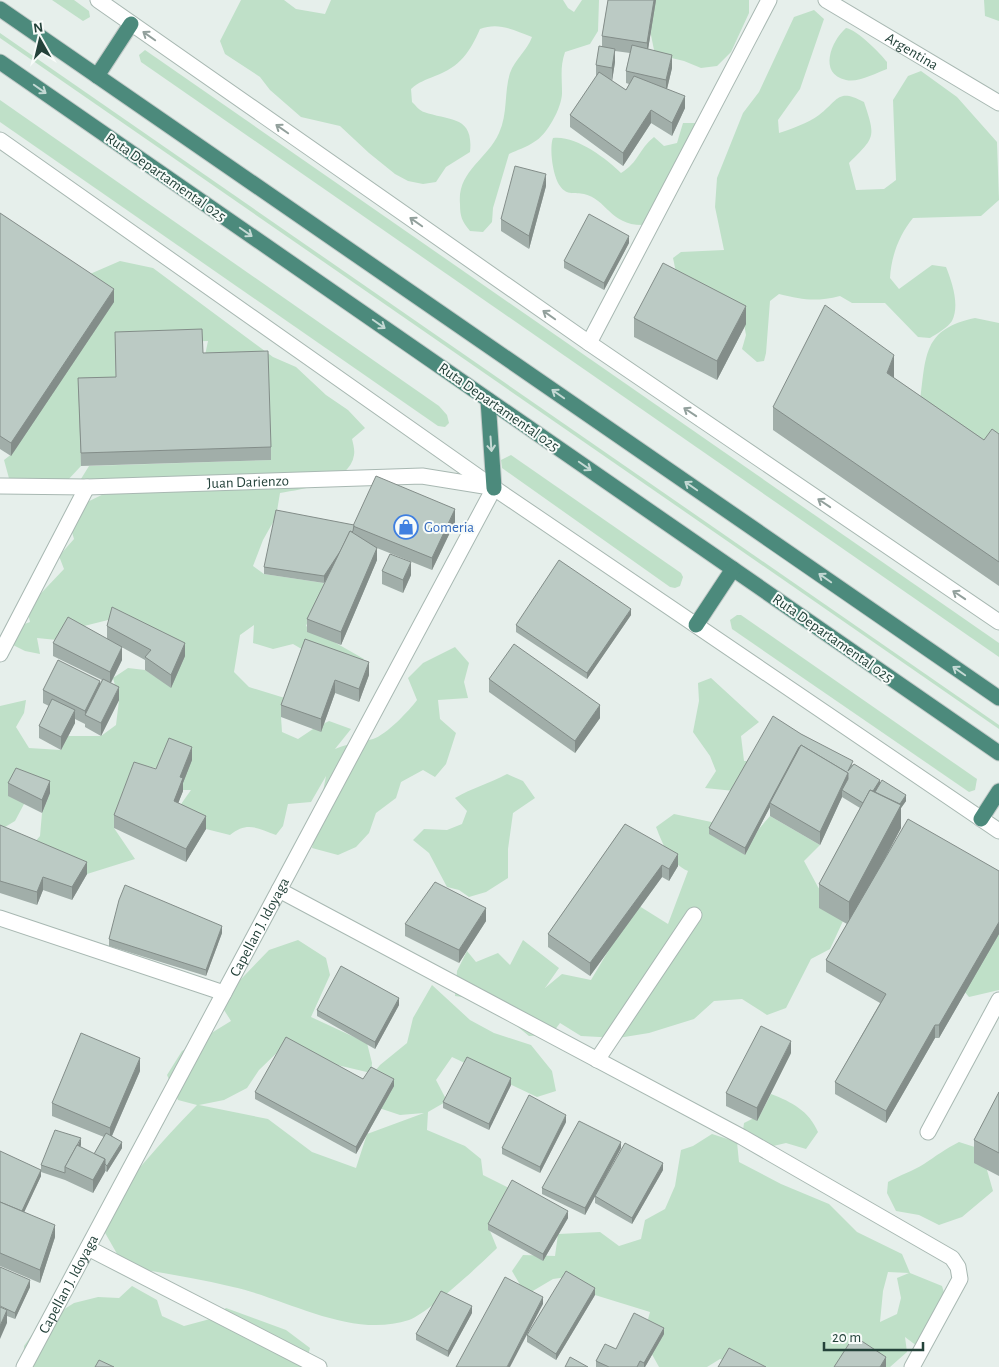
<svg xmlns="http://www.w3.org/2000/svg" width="999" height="1367" font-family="'Alegreya Sans',sans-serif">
<rect width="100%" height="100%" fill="#e6efeb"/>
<!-- green -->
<g fill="#bfe0c8" fill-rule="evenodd">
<path d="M52 0H74L89 11 90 17 83 21Z"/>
<path d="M241 0H284L296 9 325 14 331 0H563L568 8 574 12 582 0H599L598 31 590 44 565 52C560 67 562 77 562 91 563 106 547 135 534 142 527 147 517 150 509 154L493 208 492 222 483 232 470 231C462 221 460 217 460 204 457 171 487 160 499 133 508 114 504 92 510 73 515 59 527 51 532 37 513 30 499 22 480 29 470 52 460 67 435 76 425 80 419 82 411 89L412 102C416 106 420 111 424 112 449 121 474 115 470 152L446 167 436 182 423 184 408 181 395 174 369 153 340 126 301 117 270 90 260 77 225 54 220 41Z"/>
<path d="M644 0H749V13L731 52 717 66 701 68 684 61 659 55 654 50Z"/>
<path d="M984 0H999V21L985 16Z"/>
<path d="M814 10 824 19 800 89 778 120 779 133C791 129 808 123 819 115 839 100 837 88 864 102 876 138 875 137 849 163L856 190 884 189 896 180 893 100 908 76 921 71 957 97 997 142 999 200 981 216 913 218C899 235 891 257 890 278L899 289 932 265 946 267C952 282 960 305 952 321 948 327 937 334 930 338L918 337 885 303H852L840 296C816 302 803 300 779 294L770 301 766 353 764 361 757 362 742 349 746 335 742 313 678 282 673 258 681 252 724 250 715 207 717 178 743 113 759 92 794 17Z"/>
<path d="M846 28C856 29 880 53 887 62V69C876 73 858 83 846 80 818 74 831 41 846 28Z"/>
<path d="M0 33 999 725V729L0 38Z"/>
<path d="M145 50 999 643V657L141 62 139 55Z"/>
<path d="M0 100 439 406 447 415 449 423 445 427 438 426 0 122Z"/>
<path d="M683 123H697L644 225C610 226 607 199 584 194 575 192 567 196 560 186 553 177 549 148 553 138 575 135 606 158 621 173 639 162 638 150 654 137L664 146 677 143Z"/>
<path d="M120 261 153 268 273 357 296 367 326 395 348 410 365 428 352 439C353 443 355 450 354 455 350 483 303 489 280 493L276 517 263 540 253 566 264 574 324 583 306 626 364 659 352 669 305 651 293 644 273 649 253 643 254 625 240 635 234 672 249 687 288 699 281 717 282 732 298 739 313 729 329 721 351 729 335 749C349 743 359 743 373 739 386 735 409 711 417 700L408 678 423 663 455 647 469 663 464 682 468 698 438 700 440 719 456 733 446 764 435 777 423 770 401 782 396 798 376 813 369 833 356 847 338 855 312 848 326 776 311 802 288 804 283 826 276 835C257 828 247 821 230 835L206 829 193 817 174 814 191 790H180L161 769 141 765 114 828 135 859 87 874 29 849 40 836 42 813 50 793 24 804 15 821 0 830V706L26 700 24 713 16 727 29 748 61 750 68 736H101L116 725 119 700 113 678 128 668 145 670 171 687 112 619 68 630 57 640 37 638 40 654 25 651 9 643 19 626 30 622 27 608 64 569 59 556 74 539 69 522 77 507 116 488 76 487 89 466 271 460 203 365 208 341 115 344 116 390 79 391 81 466 66 482H10L4 460 13 453 90 274Z"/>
<path d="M975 318 999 323V458L920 401C926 355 923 329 975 318Z"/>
<path d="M511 455 681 573 683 577 680 586 675 588 670 587 502 468 501 460Z"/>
<path d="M737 615H741L977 779 975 790 969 792 732 629 730 620Z"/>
<path d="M711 678 759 722 741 736 744 761H751L734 791 705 788 716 771 710 756 693 732 699 701 698 683Z"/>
<path d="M507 774 523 781 535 798 513 813 508 849V878L486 892 469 897 459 890 447 887 429 853 413 840 424 829 447 830 462 824 467 811 455 798C472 788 490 783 507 774Z"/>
<path d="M674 814 716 823 745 855 758 830 770 816 820 845 804 861 818 887 843 921 830 949 811 959 786 1008 767 1015 742 999 714 1001 694 1019 649 1033 618 1038 581 1036 560 1023 551 1035 529 1036 485 1000 455 996 457 971 467 951 476 962 498 953 510 965 523 940 559 968 545 988 562 974 591 980 636 904 668 924 688 871C670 863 663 845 656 827Z"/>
<path d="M999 912V990L969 997 959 985Z"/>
<path d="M298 940 326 958 330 975 311 1017 367 1043 372 1063 371 1073 316 1060 286 1044 259 1070 247 1088 224 1100 199 1105 268 1119 312 1152 356 1168 367 1134 424 1113 400 1115 376 1107 363 1086 380 1065 407 1043 413 1018 432 985 470 1020 494 1033 531 1045 552 1071 556 1091 537 1097 452 1057 436 1080 447 1101 428 1112 427 1130 465 1146 481 1159 483 1175 511 1189 488 1226 497 1248C481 1264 427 1314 409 1320 351 1339 288 1299 233 1287 197 1278 160 1273 124 1266L96 1217C130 1180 161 1141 197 1105L178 1100 167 1075 182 1051 231 1021 219 1002 269 950Z"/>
<path d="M771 1094C792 1102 809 1111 818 1132L806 1149 786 1143 769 1147 742 1137 744 1123 760 1115Z"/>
<path d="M712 1134 737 1142 739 1162 781 1184 829 1204 857 1232 902 1254 910 1273 942 1286 947 1302 932 1314 926 1340 917 1346 905 1337 907 1352 890 1367H744L720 1359 707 1367H659L643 1338 650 1312 595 1295 574 1276 553 1279 526 1295 512 1271 523 1255 555 1256 558 1234 600 1232 619 1246 641 1239 645 1220 665 1209 675 1186 681 1150 693 1146ZM888 1272 909 1273 897 1278 901 1298 897 1314 880 1322 883 1291Z"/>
<path d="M959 1142 981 1149 993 1191 962 1217 939 1225 919 1215 896 1211 887 1193 888 1182C900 1175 913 1171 924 1164 936 1156 945 1149 959 1142Z"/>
<path d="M132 1286 157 1300 162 1316 184 1326 210 1319 226 1308 286 1330 310 1348 305 1367H23L24 1346 39 1325 74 1303 98 1297 119 1298Z"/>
</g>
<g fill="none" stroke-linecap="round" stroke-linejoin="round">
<!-- service casing -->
<g stroke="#a8b8b2" stroke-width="17">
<g id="service">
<path d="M98 0 589 343 999 622"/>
<path d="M597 1060 694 915"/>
<path d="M928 1132 999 1000"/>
</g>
</g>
<!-- minor casing -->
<g stroke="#a8b8b2" stroke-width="17">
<g id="minor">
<path id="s1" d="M826 0 999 103"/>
<path d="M0 140 494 488 999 831"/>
<path d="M589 343 769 0"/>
<path id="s2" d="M0 486 87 487 422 476 490 487"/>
<path d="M0 654 87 487"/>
<path d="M279 890 742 1137 952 1258 958 1267 960 1279 912 1367"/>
<path d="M0 918 224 993"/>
<path d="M88 1248 319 1367"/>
<path id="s3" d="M24 1367 494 488"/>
</g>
</g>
<!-- trunk casing -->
<g stroke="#c2cac8" stroke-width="17">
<g id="trunk">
<path d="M0 9 999 698"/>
<path d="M0 62 999 753"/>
<path d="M97 76 131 24"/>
<path d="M488 400 494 488"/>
<path d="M696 625 733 569"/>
<path d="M981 819 999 791"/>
</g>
</g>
<!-- service -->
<use href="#service" stroke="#fff" stroke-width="15"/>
<!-- minor -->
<use href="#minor" stroke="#fff" stroke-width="15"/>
<!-- trunk -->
<use href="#trunk" stroke="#4c8a7c" stroke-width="15"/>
</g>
<!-- wall -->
<g fill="#a1aea9" fill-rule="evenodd">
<path d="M608 0H656L648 49 672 68 667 89 685 108 672 136 651 123 623 166 570 127V115L596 77V65L602 47V36ZM615 51 630 53 626 71V83L629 84 626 90 612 81 615 62Z"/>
<path d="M546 186 529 249 501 231V219Z"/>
<path d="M0 213 114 302 11 456 0 449Z"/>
<path d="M629 243 604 290 564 268V261Z"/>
<path d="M634 318 746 324 717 380 634 337Z"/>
<path d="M115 344 203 353 271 447V460L81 466 78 378 116 377Z"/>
<path d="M894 378 984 440 999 434V586L773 430V407Z"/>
<path d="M455 522 432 570 377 548V560L341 645 307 632V619L326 580 324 583 264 574V567L354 525Z"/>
<path d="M382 571 411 575 403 593 382 584Z"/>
<path d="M631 615 587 679 516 632V625Z"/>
<path d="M107 626 185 656 171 688 145 670V660L107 639Z"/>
<path d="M305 639 369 675 359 702 335 693 321 732 281 717V705Z"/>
<path d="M53 643 122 660 111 683 119 700 101 736 85 727V724L75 719V723L61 750 39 738V726L49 706 43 703V690L100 683 102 680 53 656Z"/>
<path d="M489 679 600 718 575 753 489 692Z"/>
<path d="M801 734 853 765 906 801 901 808V828L886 857 999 871V934L939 1038H935L886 1123 835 1094V1082L880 1003 826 972V960L847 924 819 908V884L860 808 842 797 820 845 770 816V807L745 855 709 834V828Z"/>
<path d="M192 760 183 783V791L178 803 206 829 186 862 114 828V815L156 769Z"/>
<path d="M8 783 50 793 42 813 8 796Z"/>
<path d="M625 824 678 866 669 881 662 877 590 976 548 947V934Z"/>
<path d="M0 825 87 874 72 900 43 890 37 905 0 893Z"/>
<path d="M486 921 459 963 405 936V924Z"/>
<path d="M222 933 206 976 109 946V939Z"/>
<path d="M399 1005 375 1049 317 1016V1010Z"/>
<path d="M791 1053 757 1121 726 1106V1093Z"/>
<path d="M140 1071 112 1136 122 1148 107 1172 105 1171 93 1193 65 1180 41 1172V1165L81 1145 80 1147 94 1154 104 1137 52 1116V1103Z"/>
<path d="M363 1079 394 1086 356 1154 255 1099V1092Z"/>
<path d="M511 1085 489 1130 443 1108V1102Z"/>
<path d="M999 1092V1176L974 1163V1140Z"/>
<path d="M566 1122 540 1173 502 1154V1148Z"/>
<path d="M621 1148 585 1215 542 1194V1188Z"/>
<path d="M0 1151 41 1176 24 1212 55 1237 40 1283 0 1266Z"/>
<path d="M663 1170 632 1224 595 1203V1196Z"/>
<path d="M568 1218 543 1261 488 1230V1224Z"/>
<path d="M0 1267 30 1287 15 1319 7 1316V1323Z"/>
<path d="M595 1295 556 1360 527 1342V1335Z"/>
<path d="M472 1313 448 1357 416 1340V1334Z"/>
<path d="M664 1334 645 1367H596V1361L616 1349Z"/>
</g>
<!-- shaded-wall -->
<g fill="#838d89">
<path d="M654 0H656L647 56V43Z"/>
<path d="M615 49V62L612 81V68Z"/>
<path d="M672 55V68L666 93V80Z"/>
<path d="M685 96V108L672 136V123Z"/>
<path d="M651 110V123L623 166V153Z"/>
<path d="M546 174V186L529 249V236Z"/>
<path d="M629 236V243L604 290V283Z"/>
<path d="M114 289V302L11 456V443Z"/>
<path d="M746 306V324L717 380V361Z"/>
<path d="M894 355V379L887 373Z"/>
<path d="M455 509V522L432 570V558Z"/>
<path d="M353 531V537L324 583V576Z"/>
<path d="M377 548V560L341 645V632Z"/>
<path d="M411 562V575L403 593V580Z"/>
<path d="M631 609V615L587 679V673Z"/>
<path d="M185 643V656L171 688V675Z"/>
<path d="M122 647V660L110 684V672Z"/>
<path d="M369 662V675L359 702V689Z"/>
<path d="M335 680V693L321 732V719Z"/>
<path d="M100 681V694L85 715V711Z"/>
<path d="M119 687V700L101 736V723Z"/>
<path d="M600 705V718L575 753V741Z"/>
<path d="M75 710V723L61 750V737Z"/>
<path d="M192 747V760L183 783V791L174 814V801L180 777Z"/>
<path d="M799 747V753L770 803V807L745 855V848Z"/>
<path d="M848 773V786L842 790V797L820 845V832Z"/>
<path d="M880 780V787L865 804Z"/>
<path d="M50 781V793L42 813V800Z"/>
<path d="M906 795V801L901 808V828L849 925V902L894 814Z"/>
<path d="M206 816V829L186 862V849Z"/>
<path d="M678 854V866L669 881V869Z"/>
<path d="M87 862V874L72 900V887Z"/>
<path d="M662 865V877L590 976V963Z"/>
<path d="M43 877V890L37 905V892Z"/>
<path d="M486 908V921L459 963V950Z"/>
<path d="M999 922V934L939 1038V1025Z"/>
<path d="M222 926V933L206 976V970Z"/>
<path d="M399 998V1005L375 1049V1042Z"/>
<path d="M935 1025V1038L886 1123V1111Z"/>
<path d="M791 1041V1053L757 1121V1108Z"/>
<path d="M140 1058V1071L110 1140V1128Z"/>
<path d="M511 1078V1085L489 1130V1124Z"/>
<path d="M394 1079V1086L356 1154V1147Z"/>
<path d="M566 1115V1122L540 1173V1167Z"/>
<path d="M81 1138V1145L70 1169 68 1168Z"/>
<path d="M122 1142V1148L107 1172V1166Z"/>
<path d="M621 1142V1148L585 1215V1208Z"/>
<path d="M105 1159V1172L93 1193V1180Z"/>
<path d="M663 1163V1170L632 1224V1218Z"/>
<path d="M41 1170V1176L21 1219V1212Z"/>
<path d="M568 1211V1218L543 1261V1254Z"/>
<path d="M55 1225V1237L40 1283V1270Z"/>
<path d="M30 1280V1287L15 1319V1313Z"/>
<path d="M595 1288V1295L556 1360V1354Z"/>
<path d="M543 1297V1304L510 1367H507Z"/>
<path d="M472 1306V1313L448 1357V1351Z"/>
<path d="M7 1310V1323L0 1339V1326Z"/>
<path d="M664 1328V1334L645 1367H644V1363Z"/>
<path d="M886 1357V1367H880Z"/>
</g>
<!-- building -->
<g fill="#bbcac4" stroke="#838d89">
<path d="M608 0H654L647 43 602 36Z"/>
<path d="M632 45 672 55 666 80 626 71Z"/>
<path d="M599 46 615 49 612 68 596 65Z"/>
<path d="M599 72 626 90 634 76 685 96 672 123 651 110 623 153 570 115Z"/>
<path d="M515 166 546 174 529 236 501 219Z"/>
<path d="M0 213 114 289 11 443 0 436Z"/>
<path d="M589 214 629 236 604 283 564 261Z"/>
<path d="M663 263 746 306 717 361 634 318Z"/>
<path d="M825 305 894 355 887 373 984 440 992 429 999 434V562L773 407Z"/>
<path d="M202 329 203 353 268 351 271 447 81 453 78 378 116 377 115 332Z"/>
<path d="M376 476 455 509 432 558 353 526Z"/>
<path d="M276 510 354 525 353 531 352 532 350 531 341 550 324 576 264 567Z"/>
<path d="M350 531 377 548 341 632 307 619Z"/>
<path d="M390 554 411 562 403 580 382 571Z"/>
<path d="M559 560 631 609 587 673 516 625Z"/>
<path d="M112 607 185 643 171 675 145 657 151 650 107 626Z"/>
<path d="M68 617 122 647 110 672 53 643Z"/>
<path d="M305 639 369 662 359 689 335 680 321 719 281 705Z"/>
<path d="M514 644 600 705 575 741 489 679Z"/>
<path d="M58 660 100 681 85 711 43 690Z"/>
<path d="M103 679 119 687 101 723 85 715Z"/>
<path d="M52 699 75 710 61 737 39 726Z"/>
<path d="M773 716 801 734 853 761 848 771 854 764 880 780 873 791 870 790 863 803 842 790 848 779V773L801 745 800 747H799L745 848 709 828Z"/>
<path d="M169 738 192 747 180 777 183 778 174 801 206 816 186 849 114 815 134 762 156 769Z"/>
<path d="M801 745 848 773 820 832 770 803Z"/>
<path d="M16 768 50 781 42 800 8 783Z"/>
<path d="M882 780 906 795 900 804 875 792Z"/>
<path d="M870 790 901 805 849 902 819 884Z"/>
<path d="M908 819 999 871V922L939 1025H935L886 1111 835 1082 886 994 826 960Z"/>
<path d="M625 824 678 854 669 869 662 865 590 963 548 934Z"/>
<path d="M0 825 87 862 72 887 43 877 37 892 0 881Z"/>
<path d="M435 882 486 908 459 950 405 924Z"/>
<path d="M125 885 222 926 206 970 109 939 119 900Z"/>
<path d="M341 966 399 998 375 1042 317 1010Z"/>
<path d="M761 1026 791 1041 757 1108 726 1093Z"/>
<path d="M81 1033 140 1058 110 1128 52 1103Z"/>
<path d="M286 1037 363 1079 371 1067 394 1079 356 1147 255 1092Z"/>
<path d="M467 1057 511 1078 489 1124 443 1102Z"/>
<path d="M999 1092V1153L974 1140Z"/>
<path d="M529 1095 566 1115 540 1167 502 1148Z"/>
<path d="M579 1121 621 1142 585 1208 542 1188Z"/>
<path d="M55 1130 81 1138 65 1167V1173L41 1165Z"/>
<path d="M106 1133 122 1142 107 1166 105 1164V1159L94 1154Z"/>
<path d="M625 1143 663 1163 632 1218 595 1196Z"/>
<path d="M77 1145 105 1159 93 1180 65 1167Z"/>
<path d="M0 1151 41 1170 22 1211 0 1202Z"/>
<path d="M512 1180 568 1211 543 1254 488 1224Z"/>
<path d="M0 1202 55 1225 40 1270 0 1253Z"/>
<path d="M0 1267 30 1280 15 1313 0 1306Z"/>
<path d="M566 1271 595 1288 556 1354 527 1335Z"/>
<path d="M505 1277 543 1297 507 1367H456Z"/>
<path d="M441 1291 472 1306 448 1351 416 1334Z"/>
<path d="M0 1307 7 1310 0 1326Z"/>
<path d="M634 1313 664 1328 644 1363 640 1361 637 1367H609L596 1361 605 1344 616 1349Z"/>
<path d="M854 1336 886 1357 880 1367H834Z"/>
<path d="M729 1348 766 1367H718Z"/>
<path d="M570 1357 588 1367H565Z"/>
<path d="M99 1360 114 1367H95Z"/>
</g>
<!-- one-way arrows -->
<defs><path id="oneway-shaft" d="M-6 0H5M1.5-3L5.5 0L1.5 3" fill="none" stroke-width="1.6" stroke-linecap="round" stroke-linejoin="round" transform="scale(1.25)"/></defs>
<g stroke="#92a09c">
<use href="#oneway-shaft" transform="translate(149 36) rotate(-145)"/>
<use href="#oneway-shaft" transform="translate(282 129) rotate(-145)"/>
<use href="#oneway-shaft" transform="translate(416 222) rotate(-145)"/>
<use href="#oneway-shaft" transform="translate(549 315) rotate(-145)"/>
<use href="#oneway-shaft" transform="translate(690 412) rotate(-146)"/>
<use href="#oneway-shaft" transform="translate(824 503) rotate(-146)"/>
<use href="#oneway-shaft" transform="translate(959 595) rotate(-146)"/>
</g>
<g stroke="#c4d9d4">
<use href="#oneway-shaft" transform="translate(40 89) rotate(35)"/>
<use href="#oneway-shaft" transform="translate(246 232) rotate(35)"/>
<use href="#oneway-shaft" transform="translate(379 324) rotate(35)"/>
<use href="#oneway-shaft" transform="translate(558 394) rotate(-145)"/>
<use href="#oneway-shaft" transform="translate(491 444) rotate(86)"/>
<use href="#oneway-shaft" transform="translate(585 466) rotate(35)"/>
<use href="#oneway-shaft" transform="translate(691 486) rotate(-145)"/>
<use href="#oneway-shaft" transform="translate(825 578) rotate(-145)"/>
<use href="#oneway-shaft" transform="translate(959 671) rotate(-145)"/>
</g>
<!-- icons -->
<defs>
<g id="shop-ring" transform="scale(1.25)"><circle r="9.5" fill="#f7fbf9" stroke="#3f7fe0" stroke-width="1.5"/><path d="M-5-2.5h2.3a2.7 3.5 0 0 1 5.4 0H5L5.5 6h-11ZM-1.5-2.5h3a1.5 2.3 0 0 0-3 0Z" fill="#3f7fe0"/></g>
</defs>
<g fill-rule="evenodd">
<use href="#shop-ring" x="406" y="527"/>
</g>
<g text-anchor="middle" stroke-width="4" stroke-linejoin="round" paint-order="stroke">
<!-- street labels -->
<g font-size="15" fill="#24423a" stroke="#f7fbf9">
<text dy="5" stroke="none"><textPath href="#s1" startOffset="100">Argentina</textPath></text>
<text transform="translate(166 177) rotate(35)" y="5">Ruta Departamental 025</text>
<text transform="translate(499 407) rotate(35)" y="5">Ruta Departamental 025</text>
<text dy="5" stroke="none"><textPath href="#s2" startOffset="248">Juan Darienzo</textPath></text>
<text transform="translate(833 638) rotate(35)" y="5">Ruta Departamental 025</text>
<text dy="5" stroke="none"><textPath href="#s3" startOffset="499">Capellan J. Idoyaga</textPath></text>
<text dy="5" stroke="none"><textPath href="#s3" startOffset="94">Capellan J. Idoyaga</textPath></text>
</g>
<!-- shop labels -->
<g font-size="15" fill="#366cbe" stroke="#f7fbf9" text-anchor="start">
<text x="424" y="532">Gomeria</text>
</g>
</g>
<!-- north arrow -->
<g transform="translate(40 40) rotate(352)" stroke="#f7fbf9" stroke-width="4" paint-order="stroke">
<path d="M0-4L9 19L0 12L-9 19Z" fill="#24423a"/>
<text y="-8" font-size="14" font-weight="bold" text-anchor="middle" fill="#24423a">N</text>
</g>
<!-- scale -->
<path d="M824 1342v8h99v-8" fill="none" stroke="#24423a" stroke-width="2.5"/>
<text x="832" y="1342" font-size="15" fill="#24423a" stroke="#f7fbf9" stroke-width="4" paint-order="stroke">20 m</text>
</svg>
